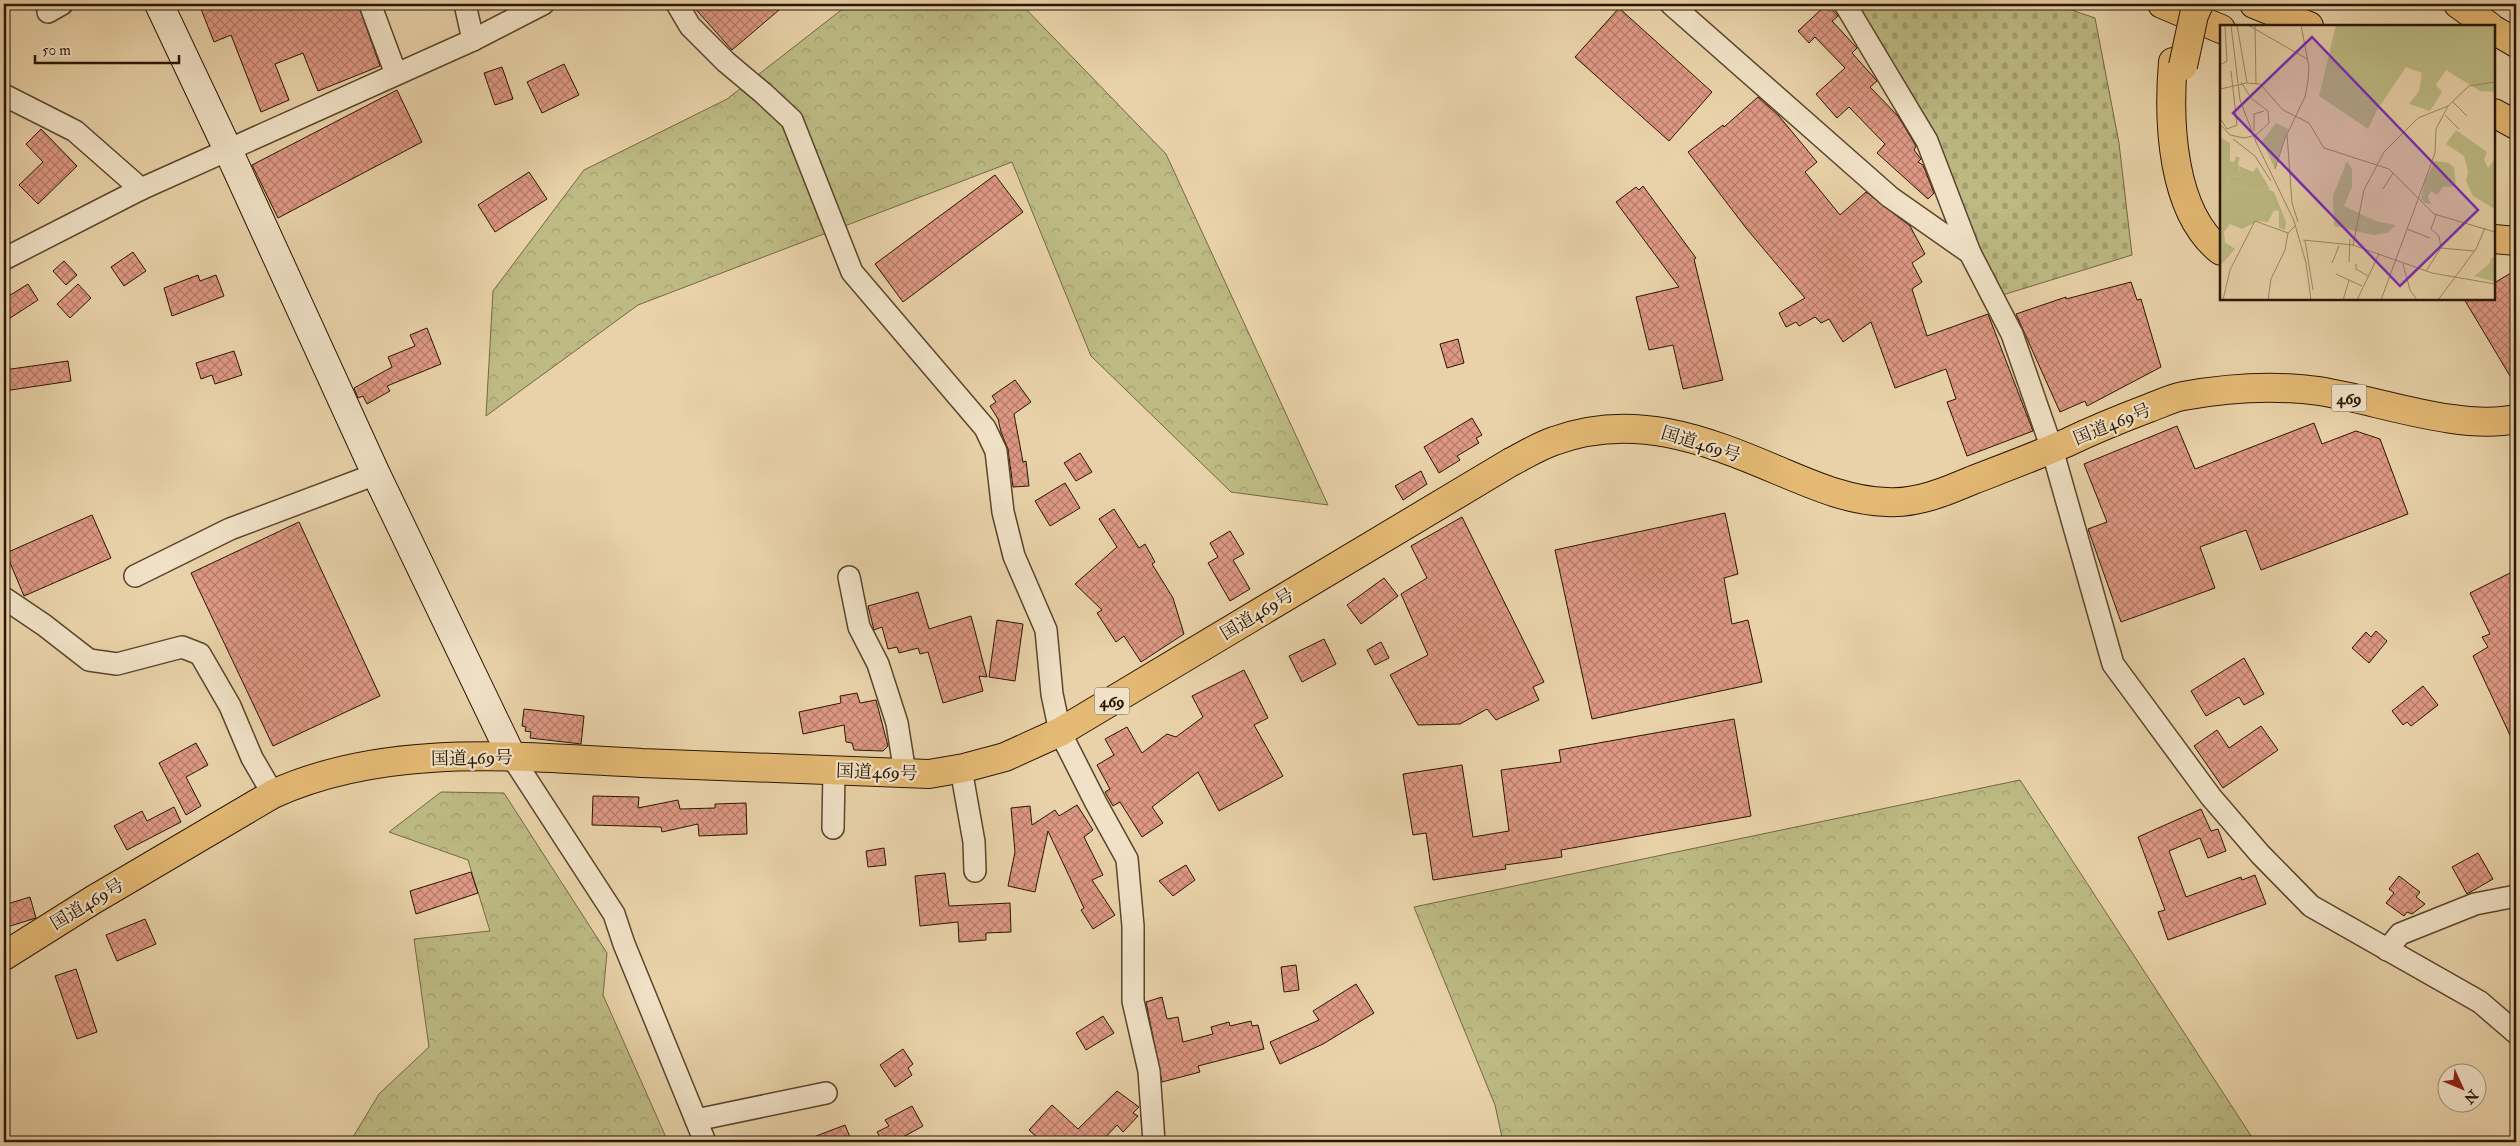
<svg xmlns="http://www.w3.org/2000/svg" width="2520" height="1146" font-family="'IM FELL Double Pica','Noto Serif JP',serif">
<defs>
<pattern id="forest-crowns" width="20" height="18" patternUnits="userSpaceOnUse" patternTransform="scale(1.25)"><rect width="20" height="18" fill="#bdba84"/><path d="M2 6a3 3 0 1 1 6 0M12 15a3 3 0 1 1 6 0" fill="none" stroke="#a39f70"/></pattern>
<pattern id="cemetery-stones" width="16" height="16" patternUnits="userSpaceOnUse" patternTransform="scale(1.25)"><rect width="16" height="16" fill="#bdba84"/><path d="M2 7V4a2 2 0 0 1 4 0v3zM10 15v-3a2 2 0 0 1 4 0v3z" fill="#a39f70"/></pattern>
<pattern id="building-cross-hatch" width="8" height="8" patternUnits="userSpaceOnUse" patternTransform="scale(1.25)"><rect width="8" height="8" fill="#de9884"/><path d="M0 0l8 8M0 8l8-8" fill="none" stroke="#b47b6a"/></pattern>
</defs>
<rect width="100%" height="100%" fill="#e9d2a9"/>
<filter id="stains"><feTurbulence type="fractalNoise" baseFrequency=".004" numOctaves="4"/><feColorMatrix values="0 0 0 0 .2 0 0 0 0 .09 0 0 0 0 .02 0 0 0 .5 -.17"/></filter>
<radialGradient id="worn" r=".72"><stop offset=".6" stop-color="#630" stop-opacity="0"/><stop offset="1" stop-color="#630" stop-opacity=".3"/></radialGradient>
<!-- forest -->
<g fill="url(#forest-crowns)" stroke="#746843">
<path d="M849 4H1021L1166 154 1328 505 1231 492 1091 356 1012 162 638 305 486 416 493 291 584 170 727 99Z"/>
<path d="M2020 780 2255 1142H1503L1495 1105 1414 907Z"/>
<path d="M441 792 504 793 607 953 603 995 668 1142H350L379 1094 429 1047 414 939 490 931 468 860 389 832Z"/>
</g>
<!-- cemetery -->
<path fill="url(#cemetery-stones)" stroke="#746843" d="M1845 4H2054L2095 18 2119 143 2132 255 1993 298 1936 141Z"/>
<!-- building -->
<g fill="url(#building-cross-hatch)" stroke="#2a1602">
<path d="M213 4H358L380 66 318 91 303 53 275 64 289 100 261 112 231 35 214 42 201 9Z"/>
<path d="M691 4H786L732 50Z"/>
<path d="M1827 4 1838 16 1832 21 1857 48 1852 53 1877 81 1870 87 1898 116 1916 146 1914 150 1921 159 1918 162 1923 165 1934 193 1928 199 1877 153 1885 144 1849 107 1837 118 1816 94 1845 68 1815 37 1809 43 1798 31Z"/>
<path d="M1619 8 1712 92 1669 141 1575 57Z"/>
<path d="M564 64 579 95 542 113 527 82Z"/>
<path d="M502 67 513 99 495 105 484 73Z"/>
<path d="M397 90 422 142 278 218 252 165Z"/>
<path d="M1758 97 1779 116 1817 162 1805 172 1840 215 1866 192 1910 226 1925 254 1912 263 1922 282 1912 289 1927 336 1988 314 2033 431 1967 456 1947 402 1956 399 1946 369 1895 388 1871 322 1843 342 1829 319 1821 323 1815 317 1799 326 1796 322 1786 327 1779 313 1805 298 1746 228 1688 152 1723 125 1724 127Z"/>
<path d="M41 129 77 166 38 204 19 185 43 162 26 144Z"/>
<path d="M529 172 547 199 495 232 478 205Z"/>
<path d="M995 175 1023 212 903 302 875 264Z"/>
<path d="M1643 186 1696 258 1694 259 1723 380 1683 389 1673 345 1649 350 1636 297 1679 287 1616 202 1636 187 1639 190Z"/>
<path d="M133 252 146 271 124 286 111 267Z"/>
<path d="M64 261 77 275 66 285 53 271Z"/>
<path d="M2516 270V386L2464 299H2494V283Z"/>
<path d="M198 275 200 281 216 275 224 296 172 316 164 288Z"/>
<path d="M2131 282 2137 300 2141 299 2161 367 2087 406 2085 401 2060 412 2016 314 2066 297V299Z"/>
<path d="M28 284 38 300 4 322V299Z"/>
<path d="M78 284 91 298 70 318 57 304Z"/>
<path d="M427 328 441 364 387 386 390 391 367 404 363 396 358 398 354 388 392 367 388 357 415 346 410 335Z"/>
<path d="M1458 339 1464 363 1447 368 1440 344Z"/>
<path d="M234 351 242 375 215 384 212 375 201 379 196 363Z"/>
<path d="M68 361 71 381 4 391V370Z"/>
<path d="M1015 380 1031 402 1014 414 1023 462 1026 461 1029 486 1013 487 1008 449 1001 432 998 419 990 406 996 402 992 396Z"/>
<path d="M1472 418 1482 435 1476 438 1479 443 1457 456 1460 460 1439 473 1424 447Z"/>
<path d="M2314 423 2322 444 2356 431 2380 439 2408 514 2261 570 2246 530 2200 547 2215 588 2121 622 2088 529 2107 522 2084 464 2177 426 2195 469Z"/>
<path d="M1080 453 1092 472 1076 481 1064 463Z"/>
<path d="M1421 471 1427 484 1403 500 1395 486Z"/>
<path d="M1065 483 1080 508 1050 526 1035 501Z"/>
<path d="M1114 509 1139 548 1145 544 1155 562 1152 564 1173 598 1184 634 1141 662 1124 636 1116 642 1097 613 1102 610 1075 584 1117 547 1099 519Z"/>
<path d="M1725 513 1738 574 1724 578 1732 624 1748 620 1762 682 1592 719 1555 550Z"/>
<path d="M92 515 111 558 24 596 6 553Z"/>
<path d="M1462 517 1544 682 1533 687 1539 700 1496 720 1487 709 1460 724 1418 725 1390 675 1428 655 1401 594 1427 578 1411 546Z"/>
<path d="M299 522 380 696 273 746 191 573Z"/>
<path d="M1230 531 1244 554 1233 560 1250 589 1230 601 1208 563 1218 557 1210 543Z"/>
<path d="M2516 570V748L2473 656 2488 647 2482 637 2490 634 2470 593Z"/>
<path d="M1384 578 1398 596 1361 624 1347 605Z"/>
<path d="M918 592 929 629 971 616 987 677 979 676 983 691 943 703 928 652 920 654 918 648 899 653 897 647 888 649 882 627 874 630 868 606Z"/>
<path d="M997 620 1023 624 1015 681 989 677Z"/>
<path d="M2376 631 2387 641 2369 663 2352 648 2366 632 2371 637Z"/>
<path d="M1324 639 1336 664 1302 682 1289 656Z"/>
<path d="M1381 642 1389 658 1375 665 1367 650Z"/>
<path d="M2244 658 2264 694 2244 705 2239 697 2206 716 2191 691Z"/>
<path d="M1244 670 1268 718 1254 725 1283 776 1219 811 1198 772 1152 807 1163 823 1142 837 1120 802 1113 806 1105 792 1110 789 1097 765 1114 755 1105 739 1127 727 1142 753 1167 734 1176 737 1203 717 1192 696Z"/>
<path d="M2423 686 2438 705 2411 726 2407 722 2403 725 2392 711Z"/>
<path d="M857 693 860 703 876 700 888 746 883 751 854 750 852 743 846 742 844 725 803 734 799 712 841 703 840 696Z"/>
<path d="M524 709 584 716 581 744 530 738 531 732 525 731 526 727 522 726Z"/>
<path d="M1734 719 1751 816 1561 850 1562 857 1505 865 1506 869 1433 880 1426 833 1413 835 1403 774 1462 765 1473 837 1509 831 1501 770 1561 762 1559 750Z"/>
<path d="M2261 726 2278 750 2223 788 2194 746 2217 730 2229 748Z"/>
<path d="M196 743 208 765 186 777 201 806 186 815 159 763Z"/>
<path d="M593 796 639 797 638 808 678 800 680 809 715 808V804L746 803 747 834 699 836 698 824 662 832 661 827 592 825Z"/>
<path d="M1077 805 1093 830 1084 837 1103 875 1092 880 1115 915 1093 929 1081 910 1084 908 1048 831 1035 892 1008 886 1015 852 1011 808 1030 806 1032 825 1055 810 1059 816Z"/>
<path d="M174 807 181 822 127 850 114 826 142 811 147 821Z"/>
<path d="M2201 809 2211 831 2218 829 2226 851 2208 858 2200 838 2169 851 2186 897 2241 877 2242 880 2255 875 2266 904 2168 940 2158 912 2165 910 2138 837Z"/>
<path d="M884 848 886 865 868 867 866 851Z"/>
<path d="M2478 853 2493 879 2467 894 2452 867Z"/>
<path d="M1186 865 1195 880 1173 896 1159 881Z"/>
<path d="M471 872 478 893 416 914 410 891Z"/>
<path d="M945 873 949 906 1010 903 1011 932 986 933V940L959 942 958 922 920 926 915 876Z"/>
<path d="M2399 876 2420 892 2416 897 2425 904 2412 914 2407 912 2404 916 2386 903 2394 893 2389 889Z"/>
<path d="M30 897 36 918 4 928V905Z"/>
<path d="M145 919 156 944 117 961 106 935Z"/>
<path d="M1296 965 1299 990 1284 992 1281 967Z"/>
<path d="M76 969 97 1032 77 1039 55 976Z"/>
<path d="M1356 984 1374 1013 1323 1044 1280 1064 1270 1042 1319 1020 1313 1011Z"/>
<path d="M1162 997 1167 1019 1178 1017 1183 1042 1213 1034 1211 1027 1229 1022 1230 1026 1251 1021 1252 1026 1258 1025 1264 1049 1198 1066 1200 1072 1162 1082 1146 1002Z"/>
<path d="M1103 1016 1114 1033 1086 1050 1076 1033Z"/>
<path d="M903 1049 913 1064 908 1068 912 1075 895 1087 880 1065Z"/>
<path d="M1117 1091 1139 1107 1133 1113 1138 1116 1123 1132 1117 1125 1101 1142H1042L1029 1130 1052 1105 1078 1129Z"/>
<path d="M912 1106 923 1126 894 1142H883L877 1132 889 1126 885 1120Z"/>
<path d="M845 1125 852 1142H803V1141Z"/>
</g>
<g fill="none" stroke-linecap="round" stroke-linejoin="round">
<!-- street casing -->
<g stroke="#5a452c" stroke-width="24">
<g id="street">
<path d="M370 4 396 74"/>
<path d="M465 4 473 40"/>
<path d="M677 4 690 26 726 62 763 93 792 120 852 272 985 428 996 451 1003 512 1014 556 1046 630 1052 694 1060 732 1096 803 1127 859 1133 926V1001L1149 1071 1154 1142"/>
<path d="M1671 4 1890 197 1970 253 2012 334 2052 449 2113 664 2211 797 2260 854 2311 906 2480 1002 2516 1033"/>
<path d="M1845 4 1927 141 1970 253"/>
<path d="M48 12 62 4"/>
<path d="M4 95 75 131 141 189"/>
<path d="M4 259 141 189 473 40 543 4"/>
<path d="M135 576 230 529 376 474"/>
<path d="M849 577 859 627 878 664 897 723 905 773"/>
<path d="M4 598 44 625 89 660 117 664 182 647 200 654 230 706 252 758 273 794"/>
<path d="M512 757 614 914 624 944 705 1142"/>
<path d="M961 769 974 842 975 871"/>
<path d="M833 828 834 771"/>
<path d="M2387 950 2400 934 2475 904 2516 896"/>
<path d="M696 1120 826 1093"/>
</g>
</g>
<!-- secondary casing -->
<g stroke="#2a1602" stroke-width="30">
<path id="secondary" d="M159 4 228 150 376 474 512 757"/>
</g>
<!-- highway casing -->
<g stroke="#2a1602" stroke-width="30">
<g id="highway">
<path d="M2162 4 2221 29"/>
<path d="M2254 4 2309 26"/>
<path d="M2458 4 2489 26"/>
<path d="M2494 30 2516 43"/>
<path d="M2173 62C2168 121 2171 212 2221 251"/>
<path d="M2494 113 2516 125"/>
<path d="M2494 239 2516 241"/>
<path d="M4 956 93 900 273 794C387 742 521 757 642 763 738 767 834 771 929 774L964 768 1005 757 1060 732 1511 462C1525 455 1539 446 1554 441 1633 412 1704 439 1777 470 1813 485 1848 501 1887 502 1917 504 1947 491 1973 480 2004 468 2036 456 2066 443 2093 430 2120 419 2149 408 2160 404 2172 398 2183 396 2227 388 2275 385 2319 391 2377 400 2459 431 2516 419"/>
</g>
</g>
<!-- street -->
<use href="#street" stroke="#f1e2c7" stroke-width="21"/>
<!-- secondary -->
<use href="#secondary" stroke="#f1e2c7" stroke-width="28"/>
<!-- highway -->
<use href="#highway" stroke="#e4b974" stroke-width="28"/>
<!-- highway-bridge casing -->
<g stroke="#2a1602" stroke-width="30" stroke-linecap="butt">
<path id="highway-bridge" d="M2183 66 2194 15 2199 4"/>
</g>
<!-- highway-bridge -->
<use href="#highway-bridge" stroke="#e4b974" stroke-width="28"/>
</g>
<g text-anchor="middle" stroke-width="4.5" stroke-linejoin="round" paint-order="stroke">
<!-- shield labels -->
<g fill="#f1e2c7" stroke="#66533d" stroke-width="1">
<rect x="2331.5" y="384.5" width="35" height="27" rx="4"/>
<rect x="1094.5" y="687.5" width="35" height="27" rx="4"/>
</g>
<g font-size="16" font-weight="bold" fill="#2a1602">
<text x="2349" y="404">469</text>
<text x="1112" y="707">469</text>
</g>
<!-- street labels -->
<g font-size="18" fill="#2a1602" stroke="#f1e2c7">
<text transform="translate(2112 424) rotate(-22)" y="6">国道469号</text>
<text transform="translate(1701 444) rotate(17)" y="6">国道469号</text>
<text transform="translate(1257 614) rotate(-31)" y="6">国道469号</text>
<text transform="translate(472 758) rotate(-1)" y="6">国道469号</text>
<text transform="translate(877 772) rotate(2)" y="6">国道469号</text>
<text transform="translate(87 904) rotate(-31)" y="6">国道469号</text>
</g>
</g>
<!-- overview -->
<g transform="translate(2220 25)">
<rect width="275" height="275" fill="#e9d2a9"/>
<path d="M19 141 33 147 37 142 50 164 34 166 7 158 10 151 21 152Z" fill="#bdba84"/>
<path d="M116 0H275V67L260 66 226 45 216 60 222 67 210 86 189 79 199 66 202 48 186 42 157 85 148 104 99 71ZM236 105 267 127 264 135 268 143 275 134V184L253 171 246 156 248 146 244 131 226 119ZM0 112 10 118V136L14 137 16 131 20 133 18 138 21 152 10 151 7 158 34 166 48 164 54 167 66 197 65 205 59 203V186L54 185 48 197 38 196 22 204 10 199 4 207 5 217 15 224 2 239 0 248ZM127 136 132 144V162L124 181 158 197 176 200 167 208 153 210 114 201 113 171ZM215 136 229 138 234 143 236 161 223 162 217 170 211 166 208 172 211 179 205 178 201 174 205 156ZM275 232V257L254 251 269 239 271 233Z" fill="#bdba84"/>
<path d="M56 98 68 104 55 144 42 116Z" fill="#bdba84"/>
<path fill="none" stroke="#9d8766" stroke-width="1" d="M11 0 20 75 36 117 74 196 86 238 91 275M17 0 27 58M28 0 87 34M35 0 36 58M0 40 7 36 5 0M0 64 27 58 40 59 63 85 89 98 104 123 169 144 214 189 275 207M233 77 247 91M225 90 239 104M0 93 7 104 17 100 11 46M0 99 10 110 24 113 36 110 49 98 48 86 31 73 21 57M34 106V89L44 86M13 114 35 131 51 156M55 144 66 110M163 164 173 148M78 197 72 178 67 109 85 72 88 56 89 42 81 0M187 204 210 213M83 215 133 220 212 248 275 259M85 215 93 265M133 220 144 165 164 127 198 93 228 81M221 223 254 226M129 237 130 214M112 238 119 221M136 239V244L148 251M183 239 190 265 197 275M206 246 221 223 219 211 211 204 216 190M116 249 142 261M3 275 10 245 35 196 68 208M48 275 51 254 65 225 68 208 75 201M123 275 129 255M137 275 159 229M161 275 215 128 216 104 228 81 249 61 275 57M218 275 256 224 265 203"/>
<path fill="#7b2cbf" fill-opacity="0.15" stroke="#7b2cbf" stroke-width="2.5" d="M92 12 258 185 180 261 13 88Z"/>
<rect width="275" height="275" fill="none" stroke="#2a1602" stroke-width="2.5"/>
</g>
<!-- margin -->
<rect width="2520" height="1146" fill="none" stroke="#e9d2a9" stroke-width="20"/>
<rect x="5" y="5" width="2510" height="1136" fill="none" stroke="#2a1602" stroke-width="2.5"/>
<rect x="10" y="10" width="2500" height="1126" fill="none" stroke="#2a1602"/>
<!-- north arrow -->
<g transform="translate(2462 1088) rotate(134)"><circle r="24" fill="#f1e2c7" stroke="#a19078"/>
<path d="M0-4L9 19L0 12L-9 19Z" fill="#8f2418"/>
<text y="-8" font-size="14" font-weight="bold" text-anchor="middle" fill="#2a1602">N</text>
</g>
<!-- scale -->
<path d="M35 55v8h144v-8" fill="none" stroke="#2a1602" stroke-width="2.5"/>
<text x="42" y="55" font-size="15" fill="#2a1602" stroke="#f1e2c7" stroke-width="4" paint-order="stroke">50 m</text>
<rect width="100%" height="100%" filter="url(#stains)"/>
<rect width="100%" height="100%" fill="url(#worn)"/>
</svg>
